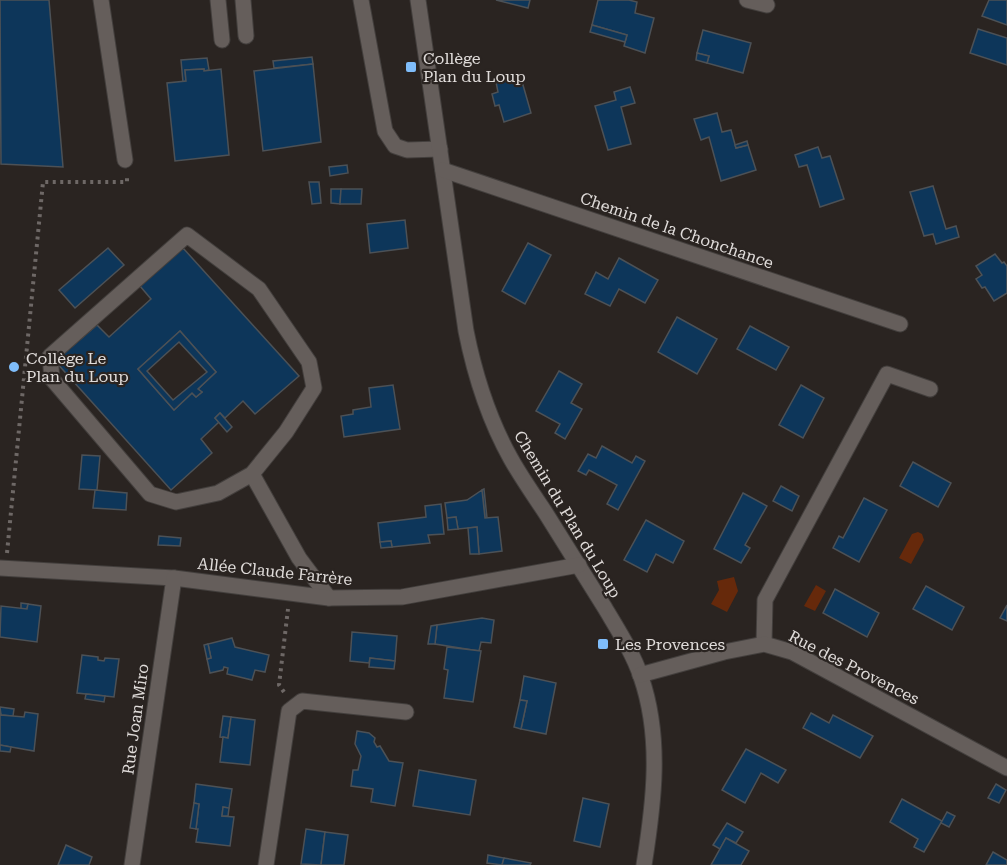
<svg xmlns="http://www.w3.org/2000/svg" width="1007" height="865" font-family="'Roboto Serif',serif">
<rect width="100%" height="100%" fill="#2a2421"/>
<!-- water -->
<g fill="#66290b">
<path d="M918 532 922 534 924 540 911 564 899 558 912 534Z"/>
<path d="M734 577 738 591 727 612 711 604 719 590 717 581Z"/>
<path d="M816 585 826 591 815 611 804 606Z"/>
</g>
<!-- building -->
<g fill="#0d365a" stroke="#4c5156" stroke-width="1.5" fill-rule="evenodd">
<path d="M0 0H49L63 167 1 164Z"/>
<path d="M496 0H530L528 8Z"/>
<path d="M598 0H629L637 2 635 13 654 18 645 53 624 46 627 35 592 25Z"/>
<path d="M989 0H1007V25L982 16Z"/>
<path d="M592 25 627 35 625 42 590 32Z"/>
<path d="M978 29 1007 38V65L970 53Z"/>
<path d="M703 30 751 43 743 73 707 63 709 56 697 53Z"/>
<path d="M697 53 709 56 707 63 696 60Z"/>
<path d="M312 57 313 64 274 68 273 61Z"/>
<path d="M207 58 209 70 204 71V69L185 70 186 81 183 82 181 60Z"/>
<path d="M313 64 321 142 263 151 254 71Z"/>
<path d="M204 69V71L221 69 229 155 175 161 167 83 186 81 185 70Z"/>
<path d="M516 77 519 86 523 85 531 113 504 122 499 105 495 106 492 94 498 92 496 82Z"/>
<path d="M630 87 635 103 621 107 631 144 608 150 595 106 616 100 614 92Z"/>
<path d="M717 113 722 132 731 130 736 148 748 145 756 170 721 181 709 137 701 140 694 119Z"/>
<path d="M747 141 748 145 736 148 735 145Z"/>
<path d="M818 147 822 158 830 156 844 199 820 207 807 165 799 167 795 155Z"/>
<path d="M347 165 348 173 330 176 329 167Z"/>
<path d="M309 182H319L321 203 312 204Z"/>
<path d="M933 186 946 229 956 226 959 237 936 244 933 234 924 236 910 192Z"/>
<path d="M331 189H341L340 204 331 203Z"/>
<path d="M341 189H362L361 204H340Z"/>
<path d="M405 220 408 248 370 253 367 224Z"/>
<path d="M528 243 551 255 525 304 502 291Z"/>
<path d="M108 248 124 265 75 308 59 290Z"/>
<path d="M183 248 299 376 255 414 243 401 225 418 220 413 215 418 219 422 201 439 212 453 171 490 55 361 97 325 109 337 151 299 140 286ZM180 331 216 372 198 389 202 392 196 397 192 393 174 410 138 369Z"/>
<path d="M995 254 1002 263 1004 262 1007 266V293L994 301 985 287 982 288 976 279 982 275 976 266Z"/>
<path d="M619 258 658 280 645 303 619 289 610 306 585 294 596 272 608 279Z"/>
<path d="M677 317 717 339 697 374 658 352Z"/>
<path d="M750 326 789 347 776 370 737 349Z"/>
<path d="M180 331 216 372 198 389 202 392 196 397 192 393 174 410 138 369ZM179 342 207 372 173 400 147 371Z"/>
<path d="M559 371 582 384 571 403 582 409 565 439 555 433 560 424 536 411Z"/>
<path d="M393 385 400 429 344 437 341 416 353 414V410L371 407 369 388Z"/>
<path d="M801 385 824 398 803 438 779 425Z"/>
<path d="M220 413 232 427 227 432 215 418Z"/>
<path d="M602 446 632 463 636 456 645 461 618 510 607 504 617 485 589 470 586 475 578 471 588 454 596 458Z"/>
<path d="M82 455 100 456 97 490 79 489Z"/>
<path d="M913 462 951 483 938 507 900 486Z"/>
<path d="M781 486 799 496 792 511 773 501Z"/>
<path d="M484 489 487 518H485L482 490Z"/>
<path d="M95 490 127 493 126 510 93 508Z"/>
<path d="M482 490 485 518 498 517 502 551 479 554 477 527 458 529 456 517 447 518 445 503 467 500Z"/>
<path d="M743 493 767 506 745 545 750 548 741 563 714 549Z"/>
<path d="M864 498 887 510 859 562 833 548 839 536 843 538Z"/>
<path d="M441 504 444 534 428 535 430 543 392 547 391 541 380 542 378 523 426 517 425 506Z"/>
<path d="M456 517 458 529 448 530 447 518Z"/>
<path d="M646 520 684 541 673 563 656 554 647 572 624 560Z"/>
<path d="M477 527 479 554H470L468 528Z"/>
<path d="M159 536 181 538 180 546 158 545Z"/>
<path d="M391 541 392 547 381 548 380 542Z"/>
<path d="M926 586 964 607 952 630 913 609Z"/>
<path d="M835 589 879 613 867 637 823 613Z"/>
<path d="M21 603 28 604 27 609H21Z"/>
<path d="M28 604 41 606 37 642 0 637 1 606 27 609Z"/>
<path d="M1007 605V621L1000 618Z"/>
<path d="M482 618 494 620 491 643 481 642 479 651 435 644 437 625Z"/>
<path d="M437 625 435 644H428L431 626Z"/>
<path d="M352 632 397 636 395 661 370 658 369 663 350 661Z"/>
<path d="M232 638 235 647 269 655 265 672 255 670 252 680 227 674 228 668 224 667 223 670 210 673 207 659 211 658 208 644Z"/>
<path d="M208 644 211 658 207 659 204 645Z"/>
<path d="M447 647 481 651 473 702 444 698 448 670 444 669Z"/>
<path d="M82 655 98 657V660L104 661 105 658 119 659 114 697 77 693Z"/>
<path d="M370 658 395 661 394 669 369 667Z"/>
<path d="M524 676 556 683 546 734 521 729 527 701 520 700Z"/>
<path d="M86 694 105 696 104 702 85 699Z"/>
<path d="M520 700 527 701 521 729 514 727Z"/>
<path d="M0 707 14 709 13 716 1 715Z"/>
<path d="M0 712 1 715 24 717 25 712 38 714 34 751 0 745Z"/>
<path d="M811 713 829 723 833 715 873 736 860 758 803 728Z"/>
<path d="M223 716 231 717 228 738 220 737Z"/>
<path d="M231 717 255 720 250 765 220 762 223 737 228 738Z"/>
<path d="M357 731 369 733 375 738 374 742 377 747 380 746 389 761 403 763 395 806 371 802 373 789 351 786 353 770H358L361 756 355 744Z"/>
<path d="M0 745 11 747 10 752 0 751Z"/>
<path d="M746 749 786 770 778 783 761 773 745 803 722 790Z"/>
<path d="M419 770 476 780 470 815 413 806Z"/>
<path d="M196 784 232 789 229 808 223 807 222 816 234 817 230 846 196 842 198 829H196L199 804 194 803Z"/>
<path d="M996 784 1006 790 999 803 988 798Z"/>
<path d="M583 798 609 804 600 847 574 841Z"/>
<path d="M902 799 942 821 924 852 914 847 918 839 890 822Z"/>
<path d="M194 803 199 804 196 829 190 828Z"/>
<path d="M223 807 229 808 228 816H222Z"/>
<path d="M947 812 955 816 949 827 941 823Z"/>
<path d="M727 823 743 832 736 843 726 838 720 849 713 845Z"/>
<path d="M306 829 325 832 321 865 301 864Z"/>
<path d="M325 832 348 835 344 865H321Z"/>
<path d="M726 838 749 851 741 865H711Z"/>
<path d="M66 845 92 857 89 865H58Z"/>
<path d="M993 852 1007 860V865H986Z"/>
<path d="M488 855 504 858 502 865 487 863Z"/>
<path d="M504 858 531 863 530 865H502Z"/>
</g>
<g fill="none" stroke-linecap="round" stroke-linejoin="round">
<!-- minor casing -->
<g stroke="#433f3d" stroke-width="17">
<g id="minor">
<path d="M101 0 125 160"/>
<path d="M218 0 222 40"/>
<path d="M243 0 246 36"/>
<path d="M361 0 385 131 395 146 407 150 440 149"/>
<path d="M418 0 466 331C475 376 488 418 511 459 521 477 533 494 545 512 565 544 585 576 605 608 618 630 633 653 641 677 662 738 654 802 644 865"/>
<path d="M747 0 767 5"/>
<path d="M443 170 900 324"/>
<path d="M252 474 218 493 176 502 150 494 52 379 50 356 187 235 259 289 309 362 314 388 286 432 252 474 299 558 329 598"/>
<path d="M0 568 174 578 329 598 402 597 579 565"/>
<path d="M764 644 765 600 887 374 930 389"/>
<path d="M640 675 724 652 764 644 792 652 1007 768"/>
<path d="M132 865 174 578"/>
<path d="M266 865 289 711 302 701 406 712"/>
</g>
</g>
<!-- path -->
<g stroke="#6e6866" stroke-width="4" stroke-dasharray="3 4.5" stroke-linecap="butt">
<path d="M7 553 43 182H127V176"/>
<path d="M284 692 279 685 288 609"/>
</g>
<!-- minor -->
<use href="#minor" stroke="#655e5b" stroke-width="15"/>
</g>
<!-- markers -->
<g fill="#7fbdfa" stroke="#2a2421" stroke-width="2">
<rect x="405" y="61" width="12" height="12" rx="3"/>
<circle cx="14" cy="367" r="6"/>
<rect x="597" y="638" width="12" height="12" rx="3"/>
</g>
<g text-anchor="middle" stroke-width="4.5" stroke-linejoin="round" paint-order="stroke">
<!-- poi labels -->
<g font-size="16" fill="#e0dcda" stroke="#2a2421" text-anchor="start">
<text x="423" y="64">Collège<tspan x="423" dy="18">Plan du Loup</tspan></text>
<text x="26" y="364">Collège Le<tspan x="26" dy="18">Plan du Loup</tspan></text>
<text x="615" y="650">Les Provences</text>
</g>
<!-- street labels -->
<g font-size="16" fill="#e0dcda" stroke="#2a2421">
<text transform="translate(677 230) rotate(19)" y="6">Chemin de la Chonchance</text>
<text transform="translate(568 514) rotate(59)" y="6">Chemin du Plan du Loup</text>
<text transform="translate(275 571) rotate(6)" y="6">Allée Claude Farrère</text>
<text transform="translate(854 667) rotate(27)" y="6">Rue des Provences</text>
<text transform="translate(135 719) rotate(-82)" y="6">Rue Joan Miro</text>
</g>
</g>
</svg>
